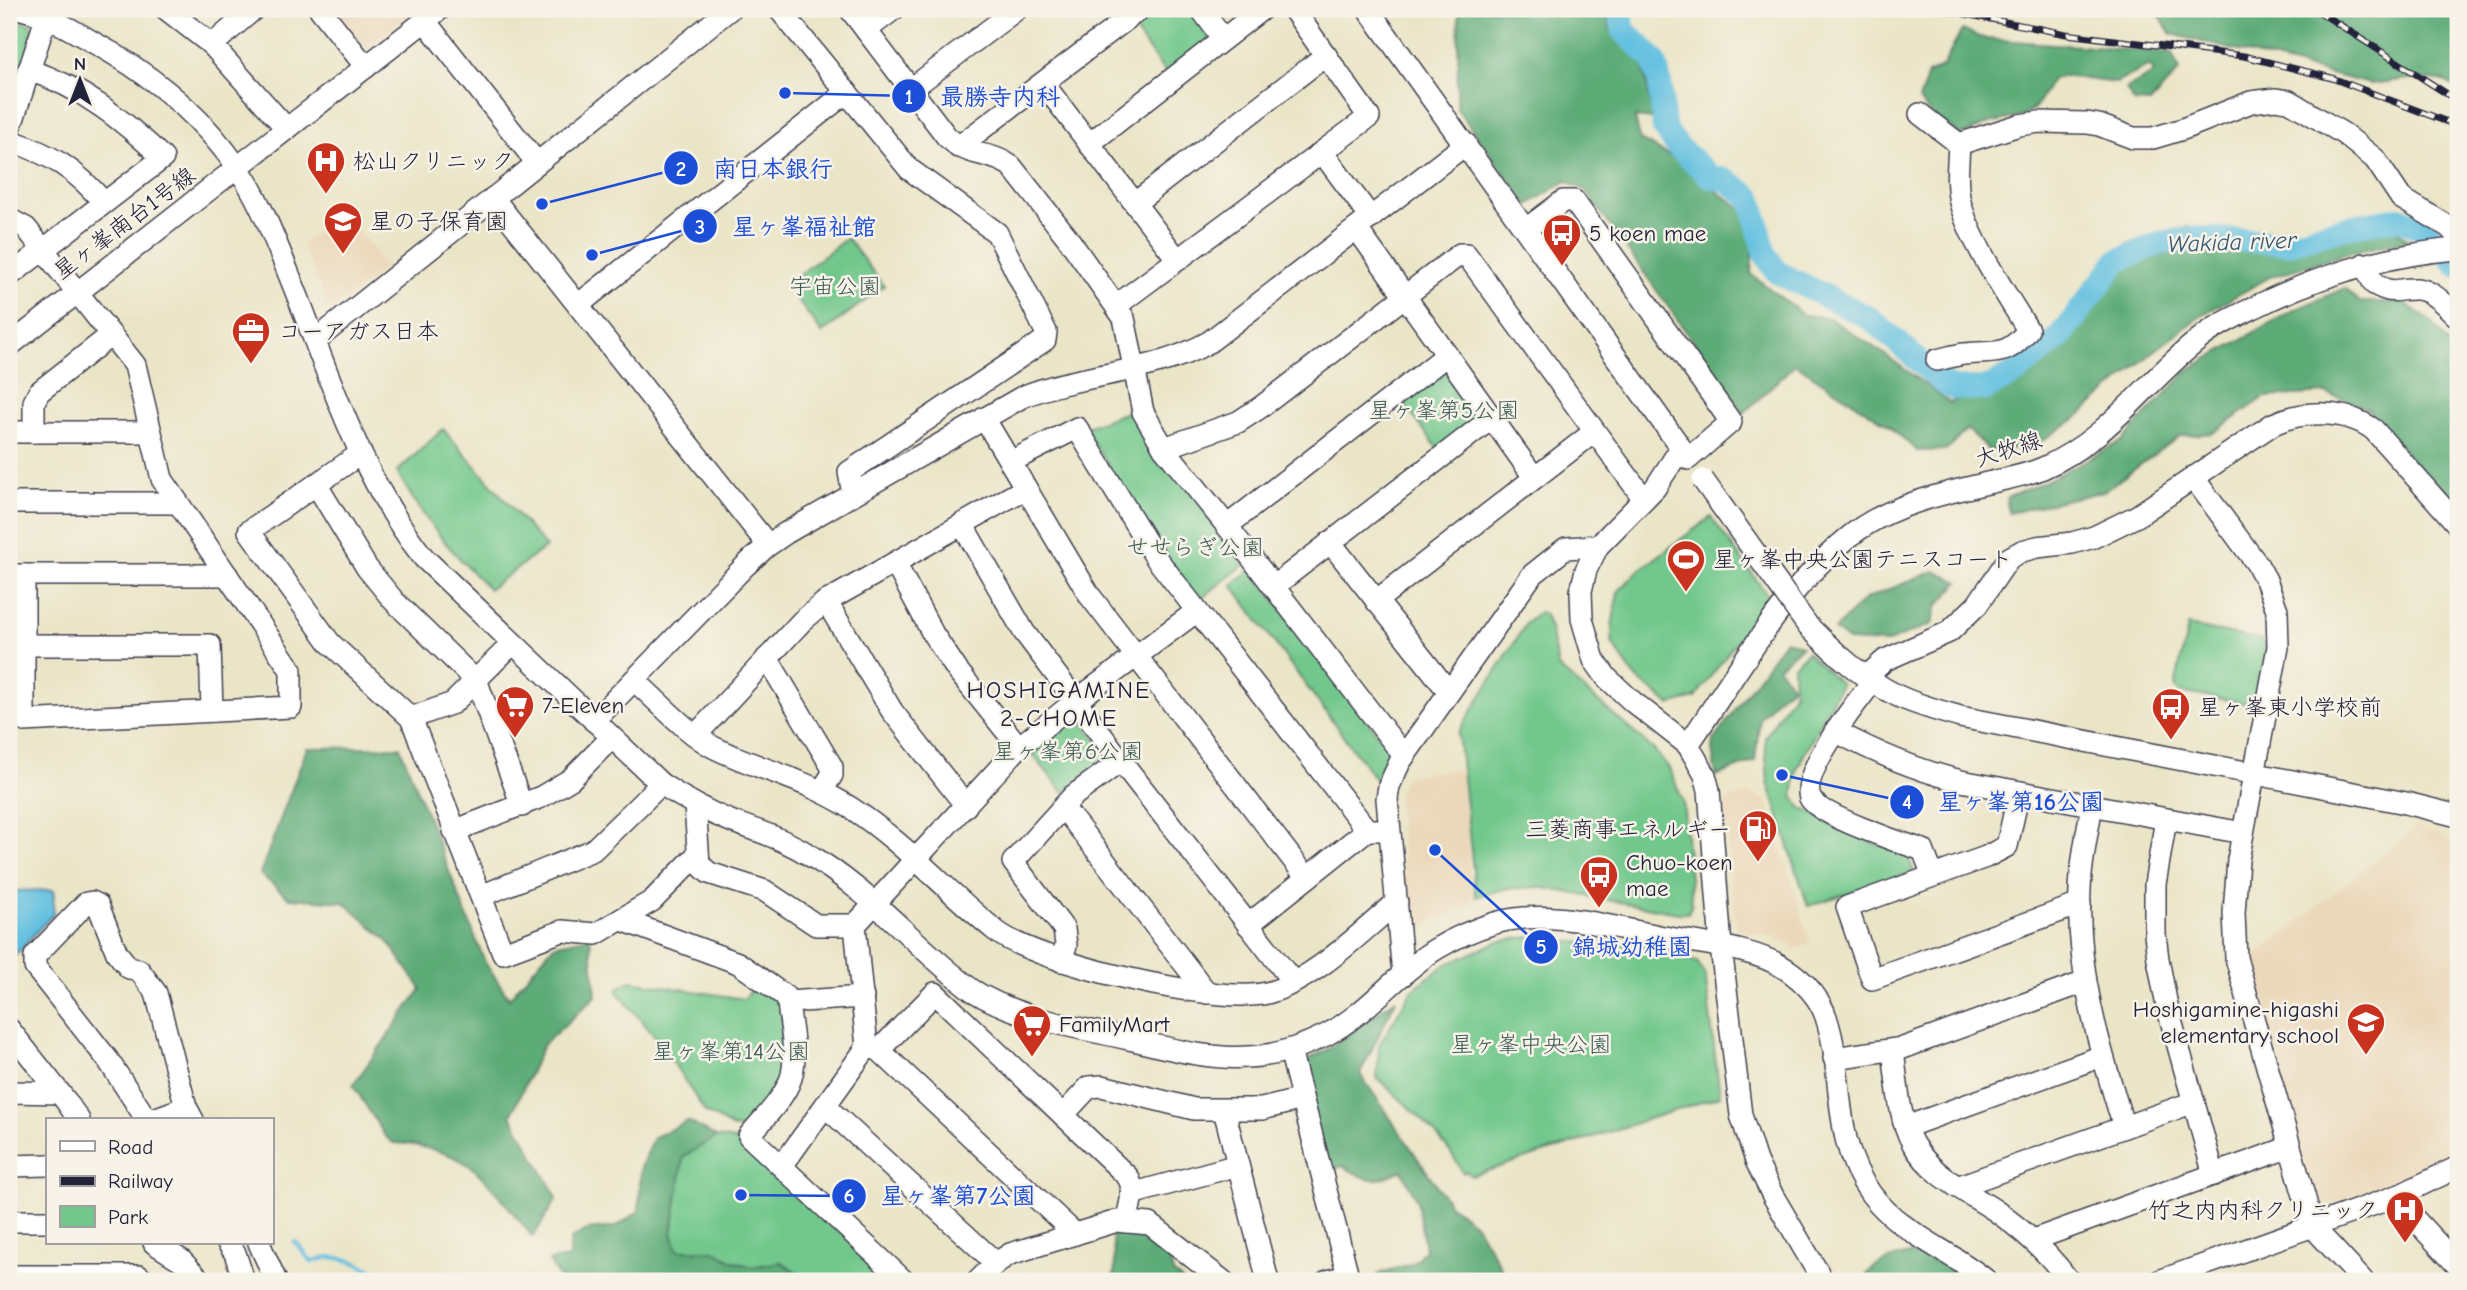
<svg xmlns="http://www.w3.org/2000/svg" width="2467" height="1290" font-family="'Comic Neue','Klee One',sans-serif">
<rect width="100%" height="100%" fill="#f7f3e8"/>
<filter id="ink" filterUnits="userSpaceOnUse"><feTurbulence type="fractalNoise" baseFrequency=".0143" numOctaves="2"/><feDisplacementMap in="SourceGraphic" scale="14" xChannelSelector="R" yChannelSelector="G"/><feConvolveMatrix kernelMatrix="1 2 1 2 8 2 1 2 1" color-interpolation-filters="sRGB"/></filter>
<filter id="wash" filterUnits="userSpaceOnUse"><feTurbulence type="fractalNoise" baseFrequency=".00686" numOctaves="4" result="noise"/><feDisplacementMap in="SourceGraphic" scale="28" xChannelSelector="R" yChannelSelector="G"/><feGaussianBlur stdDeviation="1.57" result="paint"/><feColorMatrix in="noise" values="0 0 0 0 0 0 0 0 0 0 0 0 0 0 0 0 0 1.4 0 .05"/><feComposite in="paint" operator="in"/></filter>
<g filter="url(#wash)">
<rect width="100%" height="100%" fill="#ebe5c8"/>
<!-- built -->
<g fill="#ebd8ba">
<path d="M334 9H418L366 49Z"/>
<path d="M345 215 387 267 330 311 302 244Z"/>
<path d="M1460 769 1473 904 1431 922 1410 939 1397 796 1404 776Z"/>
<path d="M1750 793 1767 801 1810 943 1796 949 1776 937 1749 932 1739 928 1736 925 1724 801Z"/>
<path d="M2417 827 2445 837 2458 845V1150L2444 1159 2404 1178 2324 1206 2315 1203 2248 962Z"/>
</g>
<!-- green -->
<g fill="#72c88c" stroke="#4a7564" stroke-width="2">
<path d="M1149 9H1194L1211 40 1166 74 1130 24Z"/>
<path d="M9 17 30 24 33 30 9 113Z"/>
<path d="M847 238 884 286 822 333 786 285Z"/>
<path d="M1449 367 1479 419 1439 450 1400 399Z"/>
<path d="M1135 409 1246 563 1197 602 1084 428Z"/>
<path d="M443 429 546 547 489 589C449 549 425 522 397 472Z"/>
<path d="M1711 517 1769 597 1695 698 1670 705 1634 676 1612 643V627L1618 592 1637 572Z"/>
<path d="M1251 569 1392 753 1393 762 1381 787 1232 585Z"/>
<path d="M9 583 16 590V710L9 711Z"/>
<path d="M1540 612 1545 615 1550 629 1558 667 1654 750 1669 768 1683 801 1692 904 1688 913H1678L1539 887 1504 889 1476 897 1458 733 1527 622Z"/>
<path d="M2188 626 2267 641 2256 705 2179 692 2175 687Z"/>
<path d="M1807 652 1841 684 1797 768 1793 796 1800 807 1875 844 1906 851 1914 872 1808 906 1768 782 1765 737 1794 692 1793 667Z"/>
<path d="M1072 709 1109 755 1064 793 1026 747Z"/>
<path d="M1528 937 1605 945 1629 943 1697 962 1705 974 1720 1096 1471 1176 1467 1171 1463 1173C1443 1134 1408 1107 1377 1078L1379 1045 1412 990 1445 965 1499 941Z"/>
<path d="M631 981 744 999 754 986 782 1003 784 1077 747 1130 733 1128 705 1112 660 1042 618 993V988Z"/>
<path d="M716 1137 747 1142 897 1281H805L801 1275 781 1262 751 1267 731 1260 715 1251 677 1250 672 1233 683 1157Z"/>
</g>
<!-- forest -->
<g fill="#5dac78" stroke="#40675a" stroke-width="2">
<path d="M1459 9H1605L1610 28 1642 56 1653 119 1635 117 1640 140 1687 165 1700 179 1744 210 1753 244 1751 274 1803 315 1829 318 1883 353 1950 403 2050 345 2088 281 2130 243 2189 227 2256 247 2381 217 2408 240 2349 253 2272 276 2200 316 2153 352 2077 418 2032 447 1988 450 1967 429 1947 450 1917 451 1888 425 1795 364 1744 413 1585 190 1566 181 1528 205 1457 109Z"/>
<path d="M2155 9H2458V88L2444 81 2408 79 2370 84 2171 34Z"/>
<path d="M1962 30 1986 39 2171 53 2180 70 2150 103 2134 102 2126 89 2154 73 2149 66 2116 83 2064 76 2052 79 2037 105 2025 116 1989 123 1962 135 1932 116 1919 100 1928 74 1943 66Z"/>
<path d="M2345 288 2359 302H2403L2432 322 2452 349 2458 354V513L2367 408 2326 393 2265 397 2213 433 2180 436 2104 491 2009 513 2006 498 2046 481 2122 441 2188 370 2290 312Z"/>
<path d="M1934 571 1959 582 1937 606 1932 624 1886 643 1848 641 1834 630 1865 599Z"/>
<path d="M1785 640 1802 646 1778 667 1792 686 1777 698 1760 718 1755 761 1716 776 1712 749 1715 738Z"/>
<path d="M400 747 485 962 509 998 554 945 590 937 596 996 543 1045 511 1115 557 1198 533 1237C514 1215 497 1190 475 1170 459 1155 416 1143 393 1143L385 1136 353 1085 421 989 387 940 344 902 289 898 260 874 307 748Z"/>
<path d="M1396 999 1360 1074 1450 1205 1476 1225 1509 1281H1374L1378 1274 1413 1263 1425 1250 1417 1201 1402 1170C1371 1184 1371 1182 1342 1166L1327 1172 1307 1090 1309 1059 1330 1048Z"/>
<path d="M688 1121 716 1137 683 1157 672 1233 677 1250 715 1251 731 1260 751 1267 781 1262 801 1276 805 1281H561L549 1261 569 1258 571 1239 587 1230 616 1227 639 1211 641 1167 653 1138Z"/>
<path d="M1112 1230 1149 1238 1167 1249 1173 1273 1183 1281H1112L1115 1269Z"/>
<path d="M1912 1253 1942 1264 1967 1281H1863C1871 1263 1894 1258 1912 1253Z"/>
</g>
<!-- water -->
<path fill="#62c0e0" stroke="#42718e" stroke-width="2" d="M54 890 53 914 9 962V891Z"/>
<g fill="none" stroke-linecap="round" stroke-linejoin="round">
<!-- stream -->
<path stroke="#62c0e0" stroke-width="4.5" d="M295 1242 312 1262C337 1250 365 1264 385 1281"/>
<!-- river -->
<path stroke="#62c0e0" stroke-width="24" d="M1619 9 1624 31 1654 60 1660 83 1664 128 1678 147 1711 177 1727 180 1751 198 1765 254 1777 272 1871 319 1944 383 1953 388 1986 389 2017 372 2060 337 2117 261 2160 243 2198 238 2289 243 2347 227 2399 218 2425 230 2458 266"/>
</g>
</g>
<g filter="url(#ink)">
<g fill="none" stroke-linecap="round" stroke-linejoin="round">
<!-- minor casing -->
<g stroke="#403f50" stroke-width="24">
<g id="minor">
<path d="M22 9C54 17 83 37 112 53 160 82 205 121 237 167 259 197 274 238 288 272 328 370 358 475 424 558L661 784C684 799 707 812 733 822 758 831 783 839 806 853 869 889 915 947 972 990 1018 1019 1076 1027 1129 1039 1168 1048 1207 1060 1248 1057 1275 1056 1302 1047 1326 1035 1368 1013 1397 973 1436 949 1454 938 1475 929 1495 923 1549 908 1611 927 1664 937 1702 944 1755 948 1786 969 1803 980 1820 998 1826 1017 1846 1077 1830 1138 1871 1194 1901 1234 1950 1250 1987 1281"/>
<path d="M166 9 212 45 287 129"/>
<path d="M320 9 366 67"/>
<path d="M779 9 909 169 997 233 1046 332 1045 340 849 472 853 494"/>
<path d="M850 9 947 137C971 159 988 150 1011 166L1067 237 1124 318 1143 412 1164 448 1227 526 1404 756"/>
<path d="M1201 9 1223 39"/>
<path d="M1368 9 1681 448 1655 488 1598 546 1586 570 1581 591 1582 619 1594 660 1607 678 1633 702 1688 745 1705 775 1709 790 1721 947 1741 1115 1756 1161 1773 1196 1823 1281"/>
<path d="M425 21 537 163"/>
<path d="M866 30 894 9"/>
<path d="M212 45 254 9"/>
<path d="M1043 83 1178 260"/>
<path d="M911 89 1017 9"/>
<path d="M1920 114 1959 144 2019 125 2039 122 2087 123 2099 125 2133 138H2153L2183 129 2251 102 2275 99 2289 101 2344 134 2375 159 2401 198 2449 227 2458 237"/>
<path d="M9 132 49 9"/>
<path d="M9 140C50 154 76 169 104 203"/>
<path d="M1089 144 1262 9"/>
<path d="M958 147 1140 9"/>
<path d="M1322 152 1371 218"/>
<path d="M493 198 768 545"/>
<path d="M1135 203 1326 55"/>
<path d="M9 219 26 228 135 365 162 479 291 670V707L24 721V575"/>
<path d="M1357 229 1534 477"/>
<path d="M1526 229 1563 201H1574L1731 422 1688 459"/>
<path d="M2364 264 2374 284C2396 296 2395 288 2417 289 2433 290 2447 307 2458 317"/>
<path d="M9 276 163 158C123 120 81 86 28 70"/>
<path d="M578 305 847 92"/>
<path d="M1117 305 1369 117 1293 9"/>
<path d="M316 340 730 9"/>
<path d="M9 346 440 9"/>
<path d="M1937 360C1946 358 1955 355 1964 354 1995 350 2006 359 2028 330 2007 295 1974 247 1962 209 1955 189 1958 165 1959 144"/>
<path d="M984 418 1090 596 1307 878"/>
<path d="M9 432H150"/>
<path d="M34 432V402L39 392 111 335"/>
<path d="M1164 448 1238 422 1261 407 1460 254H1466L1644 499"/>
<path d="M360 454 249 531 330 643 411 718 503 953 562 931 596 934 652 901 698 854"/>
<path d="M1010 462 1077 428 1156 558 1367 830"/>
<path d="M2193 477 2257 564 2266 580 2277 610 2278 647 2238 860 2234 913 2236 958 2313 1227 2363 1281"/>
<path d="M316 484 367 568 394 601 477 682 522 806"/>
<path d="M9 503H178"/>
<path d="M962 524 1024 632 1121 761 1293 982"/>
<path d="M1227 526 1447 355"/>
<path d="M1330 542 1449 692"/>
<path d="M895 563 933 634 957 670 1019 747"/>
<path d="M9 575H227"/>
<path d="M1274 586 1492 418"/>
<path d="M826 601 892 711 966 806"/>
<path d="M1376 601 1594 432"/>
<path d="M1808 626C1835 653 1863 679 1898 696 1917 705 1940 711 1960 717L2406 803 2458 816"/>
<path d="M24 645H210L212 711"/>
<path d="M767 658 832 767V775L822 790"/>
<path d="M1866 677 1885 660 1949 632 1977 605 2009 558 2022 551 2037 547 2072 543 2094 537 2137 516 2273 424C2304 410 2346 409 2374 430L2458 525"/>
<path d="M634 680C658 701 687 734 715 748 760 770 808 780 851 808 905 843 946 891 996 931 1036 963 1218 1005 1267 993 1312 982 1361 932 1397 902"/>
<path d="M1873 681C1857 702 1800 772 1810 798 1817 815 1904 844 1923 850L1933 876"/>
<path d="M411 718 453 703 512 644"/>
<path d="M594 721 746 565 767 546 786 533 1022 397C1083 372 1151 375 1209 342L1466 144"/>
<path d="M1835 731C1876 753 1915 770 1961 781L2243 833"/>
<path d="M696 735 802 621 824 603 1026 488"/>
<path d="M1688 745C1737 674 1785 586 1854 533 1892 504 1946 493 1992 482 2009 478 2027 475 2043 468 2109 439 2143 384 2197 341 2216 325 2239 315 2261 304 2324 274 2389 254 2458 249"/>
<path d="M2019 792 2007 846 1986 857 1847 907 1872 979 2080 904"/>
<path d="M695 805 699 864 709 873 765 891 816 925H855L1019 747 1077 700 1197 611"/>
<path d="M2092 805C2087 834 2081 861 2080 890 2076 973 2100 1049 2124 1127"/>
<path d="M1063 807 1207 993"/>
<path d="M2166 819 2155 884V934L2158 959 2167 1006 2214 1175"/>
<path d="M454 831 541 797 571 779 611 738"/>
<path d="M481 896 593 850 661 784"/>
<path d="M622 920 738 963 785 996 788 1002C790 1025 798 1055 791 1078 784 1099 763 1119 749 1136L904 1281"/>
<path d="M1248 925 1367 830H1381"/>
<path d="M1061 961 1066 945 1064 929 1013 862 1073 796 1121 761"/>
<path d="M1403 975 1387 799 1389 786 1400 762 1532 575 1566 548 1598 546"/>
<path d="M788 1002 863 997"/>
<path d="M9 1029 66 1101 79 1120"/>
<path d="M867 1047 879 1050 1075 1234"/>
<path d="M879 1050 935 993 1128 1177C1136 1190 1129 1208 1126 1222"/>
<path d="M1290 1050 1348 1276 1328 1281"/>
<path d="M1893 1050C1897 1080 1898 1117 1913 1144 1932 1176 1966 1191 1996 1211 2024 1231 2049 1253 2069 1281"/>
<path d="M1834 1058 1903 1048 2085 982"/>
<path d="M9 1092 60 1093"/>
<path d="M825 1106 996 1263"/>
<path d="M1224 1110 1268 1281"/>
<path d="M1063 1115 1089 1087 1102 1086 1194 1109H1262L1302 1099"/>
<path d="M147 1120 108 1060 35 967V956L86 903 92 902 98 905 117 953 129 968 139 970 156 993 186 1107 193 1120"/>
<path d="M151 1120 186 1107"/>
<path d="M1906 1127 2102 1056"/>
<path d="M9 1166 47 1165"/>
<path d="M782 1166 867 1047 855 925"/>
<path d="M1957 1187 2194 1102"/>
<path d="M1131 1194 1238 1165"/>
<path d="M2394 1197 2458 1266"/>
<path d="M9 1221H47"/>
<path d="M2033 1240 2290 1147"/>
<path d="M154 1243 181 1260 201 1281"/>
<path d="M228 1243 235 1253 244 1281"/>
<path d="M259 1243 276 1281"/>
<path d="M9 1276H139L144 1281"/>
<path d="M978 1281 996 1263 1010 1254 1117 1221 1150 1224 1223 1281"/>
<path d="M2159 1281 2400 1195 2458 1167"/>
</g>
</g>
<!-- minor -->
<use href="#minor" stroke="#fff" stroke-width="21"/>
<!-- rail casing -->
<g stroke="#22223b" stroke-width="7">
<g id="rail">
<path d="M1940 9 2066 34 2244 56 2332 78 2458 126"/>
<path d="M2315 9 2458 101"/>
</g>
</g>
<!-- rail -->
<use href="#rail" stroke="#f7f3e8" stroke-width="4.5" stroke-dasharray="13" stroke-linecap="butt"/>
<!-- minor-bridge casing -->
<g stroke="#403f50" stroke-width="24" stroke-linecap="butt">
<path id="minor-bridge" d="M1703 480 1808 626"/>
</g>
<!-- minor-bridge -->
<use href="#minor-bridge" stroke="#fff" stroke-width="21"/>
</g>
</g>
<!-- icons -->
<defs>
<g id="hospital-pin" transform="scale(2.0125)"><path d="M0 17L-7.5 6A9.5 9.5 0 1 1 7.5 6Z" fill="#c8321e" stroke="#f7f3e8"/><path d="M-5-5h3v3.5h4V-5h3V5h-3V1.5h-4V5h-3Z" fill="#fff"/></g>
<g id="school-pin" transform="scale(2.0125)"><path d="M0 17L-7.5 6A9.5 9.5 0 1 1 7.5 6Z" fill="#c8321e" stroke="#f7f3e8"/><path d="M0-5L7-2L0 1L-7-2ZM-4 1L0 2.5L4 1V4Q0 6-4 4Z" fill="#fff"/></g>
<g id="bus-pin" transform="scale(2.0125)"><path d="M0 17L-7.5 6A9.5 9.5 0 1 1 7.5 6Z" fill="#c8321e" stroke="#f7f3e8"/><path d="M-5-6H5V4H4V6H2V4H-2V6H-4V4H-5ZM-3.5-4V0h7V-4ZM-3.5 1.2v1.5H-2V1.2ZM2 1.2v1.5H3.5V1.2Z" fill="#fff"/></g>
<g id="office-pin" transform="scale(2.0125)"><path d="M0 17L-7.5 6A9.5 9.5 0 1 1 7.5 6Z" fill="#c8321e" stroke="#f7f3e8"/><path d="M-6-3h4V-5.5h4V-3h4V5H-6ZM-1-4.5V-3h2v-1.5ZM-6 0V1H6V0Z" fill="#fff"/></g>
<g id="stadium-pin" transform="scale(2.0125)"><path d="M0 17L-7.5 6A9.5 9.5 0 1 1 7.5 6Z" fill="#c8321e" stroke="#f7f3e8"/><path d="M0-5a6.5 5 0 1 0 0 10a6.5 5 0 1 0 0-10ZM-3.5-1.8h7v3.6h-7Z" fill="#fff"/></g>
<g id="supermarket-pin" transform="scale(2.0125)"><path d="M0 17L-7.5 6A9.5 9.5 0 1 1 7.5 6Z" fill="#c8321e" stroke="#f7f3e8"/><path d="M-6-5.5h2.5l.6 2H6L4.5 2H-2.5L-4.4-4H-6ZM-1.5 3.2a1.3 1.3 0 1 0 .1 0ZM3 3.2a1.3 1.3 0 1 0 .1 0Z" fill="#fff"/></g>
<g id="fuel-pin" transform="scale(2.0125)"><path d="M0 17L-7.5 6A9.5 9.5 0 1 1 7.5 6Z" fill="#c8321e" stroke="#f7f3e8"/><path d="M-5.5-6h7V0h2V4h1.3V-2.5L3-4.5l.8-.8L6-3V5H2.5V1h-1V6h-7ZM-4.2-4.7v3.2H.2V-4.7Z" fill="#fff"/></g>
</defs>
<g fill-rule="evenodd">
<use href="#hospital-pin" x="326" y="161"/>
<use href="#school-pin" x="343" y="221"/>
<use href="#bus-pin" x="1562" y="233"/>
<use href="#office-pin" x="251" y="331"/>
<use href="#stadium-pin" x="1686" y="559"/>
<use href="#supermarket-pin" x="515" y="705"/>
<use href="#bus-pin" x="2171" y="707"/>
<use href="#fuel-pin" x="1758" y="829"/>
<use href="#bus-pin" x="1599" y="875"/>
<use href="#school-pin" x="2366" y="1022"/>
<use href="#supermarket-pin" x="1032" y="1024"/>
<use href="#hospital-pin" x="2405" y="1210"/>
</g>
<g text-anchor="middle" stroke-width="5" stroke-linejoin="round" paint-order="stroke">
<!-- poi labels -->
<g font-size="23" fill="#22223b" stroke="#f7f3e8" text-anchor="start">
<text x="353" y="169">松山クリニック</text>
<text x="370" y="229">星の子保育園</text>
<text x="1589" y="241">5 koen mae</text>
<text x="278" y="339">コーアガス日本</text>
<text x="1713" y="567">星ヶ峯中央公園テニスコート</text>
<text x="542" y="713">7-Eleven</text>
<text x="2198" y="715">星ヶ峯東小学校前</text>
<text x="1731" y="837" text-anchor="end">三菱商事エネルギー</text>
<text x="1626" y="870">Chuo-koen<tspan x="1626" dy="26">mae</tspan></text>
<text x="2339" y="1017" text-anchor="end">Hoshigamine-higashi<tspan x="2339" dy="26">elementary school</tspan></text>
<text x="1059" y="1032">FamilyMart</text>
<text x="2378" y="1218" text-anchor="end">竹之内内科クリニック</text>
</g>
<!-- street labels -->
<g font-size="23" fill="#22223b" stroke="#f7f3e8">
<text transform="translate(124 223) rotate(-37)" y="8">星ヶ峯南台1号線</text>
<text transform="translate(2008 449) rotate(-18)" y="8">大牧線</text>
</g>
<!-- park labels -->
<g font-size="23" fill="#3e5c57" stroke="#f7f3e8">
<text x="835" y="294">宇宙公園</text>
<text x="1444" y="418">星ヶ峯第5公園</text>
<text x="1195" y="555">せせらぎ公園</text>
<text x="1068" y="759">星ヶ峯第6公園</text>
<text x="1531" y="1052">星ヶ峯中央公園</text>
<text x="731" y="1059">星ヶ峯第14公園</text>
</g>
<!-- water labels -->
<g font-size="24" font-style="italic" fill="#385975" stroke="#f7f3e8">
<text transform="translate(2232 242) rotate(-2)" y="8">Wakida river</text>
</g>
<!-- neighbourhood labels -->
<g font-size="24" letter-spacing="2" fill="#22223b" stroke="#f7f3e8">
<text x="1059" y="698">HOSHIGAMINE<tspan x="1059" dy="28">2-CHOME</tspan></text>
</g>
</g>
<!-- callouts -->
<path fill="none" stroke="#1d4ed8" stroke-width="2.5" d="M785 93L909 96M542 204L681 168M592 255L700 226M1782 775L1907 802M1435 850L1541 947M741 1195L849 1196"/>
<g fill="#1d4ed8" stroke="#f7f3e8" stroke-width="2.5">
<circle cx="785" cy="93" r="7"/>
<circle cx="542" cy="204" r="7"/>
<circle cx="592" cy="255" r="7"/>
<circle cx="1782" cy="775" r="7"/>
<circle cx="1435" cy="850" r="7"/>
<circle cx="741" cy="1195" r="7"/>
<circle cx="909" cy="96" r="18"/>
<circle cx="681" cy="168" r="18"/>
<circle cx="700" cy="226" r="18"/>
<circle cx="1907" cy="802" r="18"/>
<circle cx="1541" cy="947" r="18"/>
<circle cx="849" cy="1196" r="18"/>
</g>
<g font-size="21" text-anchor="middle" font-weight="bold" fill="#fff">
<text x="909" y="104">1</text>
<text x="681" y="176">2</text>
<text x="700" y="234">3</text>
<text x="1907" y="809">4</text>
<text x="1541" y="954">5</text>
<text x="849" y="1203">6</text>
</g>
<g font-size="24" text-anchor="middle" font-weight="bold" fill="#1d4ed8" stroke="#f7f3e8" stroke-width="5" stroke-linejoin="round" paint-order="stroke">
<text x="1000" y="105">最勝寺内科</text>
<text x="773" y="177">南日本銀行</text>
<text x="804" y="235">星ヶ峯福祉館</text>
<text x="2021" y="810">星ヶ峯第16公園</text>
<text x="1632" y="955">錦城幼稚園</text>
<text x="958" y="1204">星ヶ峯第7公園</text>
</g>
<!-- margin -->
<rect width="2467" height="1290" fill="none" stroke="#f7f3e8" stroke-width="35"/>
<!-- legend -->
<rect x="46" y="1118" width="228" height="126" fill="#f7f3e8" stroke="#a29fa3" stroke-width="2"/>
<rect x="60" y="1141" width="35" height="10" fill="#ffffff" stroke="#a29fa3" stroke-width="2"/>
<text x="108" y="1154" font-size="21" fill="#22223b">Road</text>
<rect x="60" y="1176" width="35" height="10" fill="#22223b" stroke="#a29fa3" stroke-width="2"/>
<text x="108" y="1188" font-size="21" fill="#22223b">Railway</text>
<rect x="60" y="1206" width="35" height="21" fill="#72c88c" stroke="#a29fa3" stroke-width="2"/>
<text x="108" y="1224" font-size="21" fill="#22223b">Park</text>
<!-- north arrow -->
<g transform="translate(80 80)" stroke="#f7f3e8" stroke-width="5" paint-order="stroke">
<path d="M0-5L12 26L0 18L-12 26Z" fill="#22223b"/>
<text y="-10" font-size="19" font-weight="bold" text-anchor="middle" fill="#22223b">N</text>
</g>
</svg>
